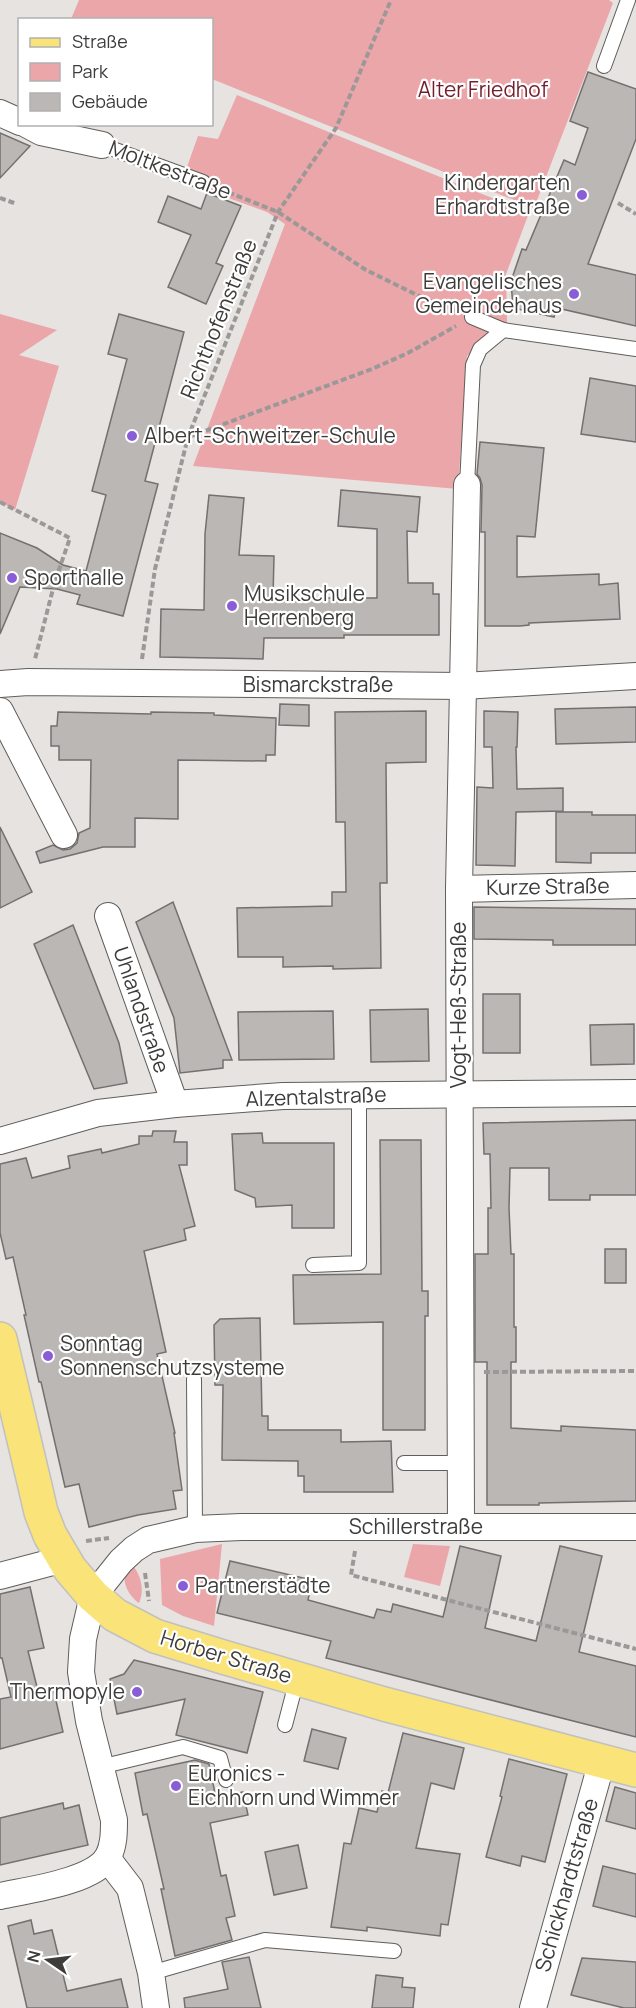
<svg xmlns="http://www.w3.org/2000/svg" width="636" height="2008" font-family="Manrope,sans-serif">
<rect width="100%" height="100%" fill="#e6e3e0"/>
<!-- green -->
<g fill="#eba6aa">
<path d="M79 0H609L613 3 534 208 212 79V20L71 19Z"/>
<path d="M237 95 529 213 506 274 507 322 467 356 458 489 193 466 285 224 267 212 182 181 198 136 218 139Z"/>
<path d="M0 314 57 330 19 355 59 366 15 510 0 502Z"/>
<path d="M222 1544 214 1626 183 1616 162 1605 160 1559Z"/>
<path d="M413 1544 450 1546 440 1586 404 1577Z"/>
<path d="M132 1565C141 1574 145 1591 139 1603 131 1598 121 1583 126 1573 127 1569 130 1567 132 1565Z"/>
</g>
<!-- building -->
<g fill="#bbb7b5" stroke="#74706f" stroke-width="1.5">
<path d="M588 72 636 89V139L588 264 636 275V326L557 308 554 317 513 308 511 281 522 249 526 250 564 160 575 165 588 128 570 121Z"/>
<path d="M0 133 30 146 0 178Z"/>
<path d="M207 193 241 206 216 263 223 266 206 304 168 287 191 235 158 222 168 196 201 209Z"/>
<path d="M119 314 184 332 145 481 158 484 123 616 77 604 80 595 57 589 20 587 0 634V533L37 548 63 565 86 571 106 495 92 491 127 359 108 354Z"/>
<path d="M590 378 636 386V442L581 434Z"/>
<path d="M480 442 544 448 535 537 517 536V577L599 574V585L618 583 620 619 529 623V625L520 626H485V532H481L482 485 480 478 477 474Z"/>
<path d="M341 490 420 497 417 532 407 531 408 583H433V594H439V635H344V638H264L263 659 160 657 161 609 204 610 205 534 209 495 244 498 239 555 274 556 273 598H377V529L338 526Z"/>
<path d="M280 704 309 705V726L279 725Z"/>
<path d="M636 707V742L556 744 555 709Z"/>
<path d="M426 711V762L386 763 387 883H380L381 968 333 969V966L283 967V957H238L237 908 332 906V892H346L345 822H336L335 712Z"/>
<path d="M484 711 518 712 517 747H516L517 789 563 788V811L516 812 515 866 476 865 477 787 493 788 492 747H484Z"/>
<path d="M58 712 151 714V712L214 713V715L276 718 275 755H266V761L178 760V819L135 818V847H103L40 863 36 852 53 845 63 850 70 849 77 843 79 833 90 828 91 760H59V746H51V726H57Z"/>
<path d="M556 812H592V815H636V853H591V863L556 862Z"/>
<path d="M0 827 32 892 0 908Z"/>
<path d="M173 902 232 1060H223V1068L180 1073 174 1018 136 922Z"/>
<path d="M474 907 636 909V945H553V940L474 939Z"/>
<path d="M73 925 119 1043 127 1083 94 1089 34 944Z"/>
<rect x="483" y="994" width="37" height="59"/>
<path d="M428 1009 429 1061 371 1062 370 1010Z"/>
<path d="M333 1011 334 1059 239 1060 238 1012Z"/>
<path d="M634 1024V1064L591 1065 590 1025Z"/>
<path d="M636 1120V1195H590V1200H549V1168H510L509 1208 511 1254H514V1327H516V1362H511V1428L561 1431V1426L636 1430V1501L539 1503V1505H487V1362H475V1254H488V1208H491L490 1154H484L483 1123Z"/>
<path d="M153 1131H176L174 1142H187V1165H179L195 1226 184 1229 186 1240 144 1251 166 1352 157 1354 175 1433H174L182 1490 173 1491 176 1509 138 1515 89 1527 79 1484 65 1487 41 1382H39L24 1315H26L13 1257 6 1259 0 1233V1164L26 1158 32 1178 70 1168 68 1156 101 1149 102 1153 139 1144V1136H152Z"/>
<path d="M262 1133 263 1143H334V1228H292V1205L256 1207 255 1198 235 1190 232 1134Z"/>
<path d="M380 1140H421L422 1291H428V1316H425V1430H383V1322L294 1324 293 1275 381 1274Z"/>
<rect x="605" y="1249" width="21" height="34"/>
<path d="M260 1318 262 1416H268V1430H341V1442L391 1441 393 1492H304V1476H298V1461L222 1460 223 1385H215L214 1325 220 1319Z"/>
<path d="M460 1546 501 1556 485 1628 536 1641 560 1546 602 1556 579 1652 636 1666V1737L326 1658 331 1641 217 1613 230 1561 312 1580 308 1600 374 1618 377 1609 391 1612 393 1604 443 1617Z"/>
<path d="M30 1587 44 1648 28 1651 38 1691 53 1687 63 1732 0 1749V1699L11 1697 2 1658H0V1594Z"/>
<path d="M134 1660 263 1692 247 1753 176 1735 185 1699 117 1714 110 1679 124 1674Z"/>
<path d="M312 1729 346 1738 338 1769 304 1761Z"/>
<path d="M403 1733 464 1748 454 1789 431 1783 416 1848 460 1854 448 1925 441 1924 440 1936 367 1927V1931L331 1927 344 1843 351 1844 359 1808 377 1812 382 1791 388 1793Z"/>
<path d="M509 1759 567 1774 545 1862 522 1856 520 1866 486 1857 502 1797 500 1796Z"/>
<path d="M195 1760 209 1764 216 1798 243 1792 248 1815 210 1823 221 1876 226 1875 235 1916 226 1918 232 1940 175 1956 161 1889H164L147 1814 143 1815 135 1773Z"/>
<path d="M615 1787 636 1793V1829L606 1821Z"/>
<path d="M63 1803 64 1809 79 1805 88 1845 0 1865V1818Z"/>
<path d="M298 1845 307 1888 274 1895 265 1852Z"/>
<path d="M603 1866 636 1874V1917L593 1906Z"/>
<path d="M31 1920 34 1934 52 1930 67 1991 121 1979 128 2008H27L8 1926Z"/>
<path d="M249 1957 261 2008H185L184 1998 228 1989 222 1962Z"/>
<path d="M582 1958 636 1962V2008H624L571 1995Z"/>
<path d="M376 1975 403 1978 402 1987 415 1988 413 2008H372Z"/>
</g>
<g fill="none" stroke-linecap="round" stroke-linejoin="round">
<!-- service casing -->
<g stroke="#605e5b" stroke-width="16">
<g id="service">
<path d="M604 66 628 0"/>
<path d="M102 145 203 182"/>
<path d="M503 330 636 349"/>
<path d="M467 485 473 365 480 349 503 330 472 317"/>
<path d="M313 1265 359 1263V1095"/>
<path d="M194 1379 195 1529"/>
<path d="M404 1463H461"/>
<path d="M285 1725 297 1679"/>
<path d="M100 1767 183 1747 220 1758 226 1780"/>
<path d="M151 1973 265 1940 394 1951"/>
</g>
</g>
<!-- minor casing -->
<g stroke="#605e5b" stroke-width="28">
<g id="minor">
<path d="M0 113 20 122"/>
<path d="M26 124 41 132 102 145"/>
<path d="M0 684 28 682 463 686 636 676"/>
<path d="M0 711 64 835"/>
<path d="M459 889 636 885"/>
<path d="M108 916 175 1104"/>
<path d="M0 1141 98 1113 175 1104 283 1096 636 1093"/>
<path d="M461 1526 459 889 467 485"/>
<path d="M0 1576 49 1563 61 1552"/>
<path d="M107 1858 130 1888 151 1973 156 2008"/>
<path d="M0 1896C27 1890 93 1882 108 1857 114 1845 114 1833 114 1820L89 1721 81 1672 83 1639 93 1596 121 1561 134 1549 148 1540 195 1529 241 1527H636"/>
<path d="M533 2008 602 1761"/>
</g>
</g>
<!-- primary casing -->
<g stroke="#c1c1c0" stroke-width="36">
<path id="primary" d="M0 1339 35 1486 41 1512 50 1535 70 1569 93 1596 115 1615 155 1636 223 1657 384 1704 636 1770"/>
</g>
<!-- path -->
<g stroke="#9b9997" stroke-width="4" stroke-dasharray="6 3" stroke-linecap="butt">
<path d="M220 189 278 212 366 270 417 295 455 311"/>
<path d="M0 198 17 204"/>
<path d="M618 203 636 214"/>
<path d="M189 437 372 369 408 353 456 326"/>
<path d="M0 502 70 538 55 581 35 659"/>
<path d="M142 659 155 569 188 437 278 212 336 128 391 0"/>
<path d="M484 1372 636 1371"/>
<path d="M86 1541 109 1538"/>
<path d="M355 1551 351 1575 636 1649"/>
<path d="M145 1573 149 1601"/>
</g>
<!-- service -->
<use href="#service" stroke="#fff" stroke-width="14"/>
<!-- minor -->
<use href="#minor" stroke="#fff" stroke-width="26"/>
<!-- primary -->
<use href="#primary" stroke="#fae379" stroke-width="33"/>
</g>
<!-- markers -->
<g fill="#8a5dd7" stroke="#fff" stroke-width="2">
<circle cx="582" cy="195" r="6"/>
<circle cx="574" cy="294" r="6"/>
<circle cx="132" cy="436" r="6"/>
<circle cx="12" cy="578" r="6"/>
<circle cx="232" cy="606" r="6"/>
<circle cx="48" cy="1356" r="6"/>
<circle cx="183" cy="1586" r="6"/>
<circle cx="137" cy="1692" r="6"/>
<circle cx="176" cy="1786" r="6"/>
</g>
<g text-anchor="middle" stroke-width="4.5" stroke-linejoin="round" paint-order="stroke">
<!-- park labels -->
<g font-size="21" fill="#711f2c" stroke="#fff">
<text x="483" y="97">Alter Friedhof</text>
</g>
<!-- street labels -->
<g font-size="21" fill="#3d3c3b" stroke="#fff">
<text transform="translate(170 170) rotate(21)" y="7">Moltkestraße</text>
<text transform="translate(219 319) rotate(-68)" y="7">Richthofenstraße</text>
<text x="318" y="692">Bismarckstraße</text>
<text transform="translate(548 887) rotate(-1)" y="7">Kurze Straße</text>
<text transform="translate(459 1005) rotate(-90)" y="7">Vogt-Heß-Straße</text>
<text transform="translate(141 1010) rotate(71)" y="7">Uhlandstraße</text>
<text transform="translate(316 1097) rotate(-2)" y="7">Alzentalstraße</text>
<text x="416" y="1534">Schillerstraße</text>
<text transform="translate(226 1657) rotate(17)" y="7">Horber Straße</text>
<text transform="translate(567 1885) rotate(-74)" y="7">Schickhardtstraße</text>
</g>
<!-- poi labels -->
<g font-size="21" fill="#3d3c3b" stroke="#fff" text-anchor="start">
<text x="570" y="190" text-anchor="end">Kindergarten<tspan x="570" dy="24">Erhardtstraße</tspan></text>
<text x="562" y="289" text-anchor="end">Evangelisches<tspan x="562" dy="24">Gemeindehaus</tspan></text>
<text x="144" y="443">Albert-Schweitzer-Schule</text>
<text x="24" y="585">Sporthalle</text>
<text x="244" y="601">Musikschule<tspan x="244" dy="24">Herrenberg</tspan></text>
<text x="60" y="1351">Sonntag<tspan x="60" dy="24">Sonnenschutzsysteme</tspan></text>
<text x="195" y="1593">Partnerstädte</text>
<text x="125" y="1699" text-anchor="end">Thermopyle</text>
<text x="188" y="1781">Euronics -<tspan x="188" dy="24">Eichhorn und Wimmer</tspan></text>
</g>
</g>
<!-- legend -->
<rect x="18" y="18" width="195" height="108" fill="#ffffff" stroke="#b1b1b1" stroke-width="1.5"/>
<rect x="30" y="38" width="30" height="9" fill="#fae379" stroke="#b1b1b1" stroke-width="1.5"/>
<text x="72" y="48" font-size="18" fill="#3d3c3b">Straße</text>
<rect x="30" y="63" width="30" height="18" fill="#eba6aa" stroke="#b1b1b1" stroke-width="1.5"/>
<text x="72" y="78" font-size="18" fill="#3d3c3b">Park</text>
<rect x="30" y="93" width="30" height="18" fill="#bbb7b5" stroke="#b1b1b1" stroke-width="1.5"/>
<text x="72" y="108" font-size="18" fill="#3d3c3b">Gebäude</text>
<!-- north arrow -->
<g transform="translate(48 1960) rotate(284)" stroke="#ffffff" stroke-width="4.5" paint-order="stroke">
<path d="M0-4.5L10 22L0 15L-10 22Z" fill="#3d3c3b"/>
<text y="-9" font-size="16" font-weight="bold" text-anchor="middle" fill="#3d3c3b">N</text>
</g>
</svg>
